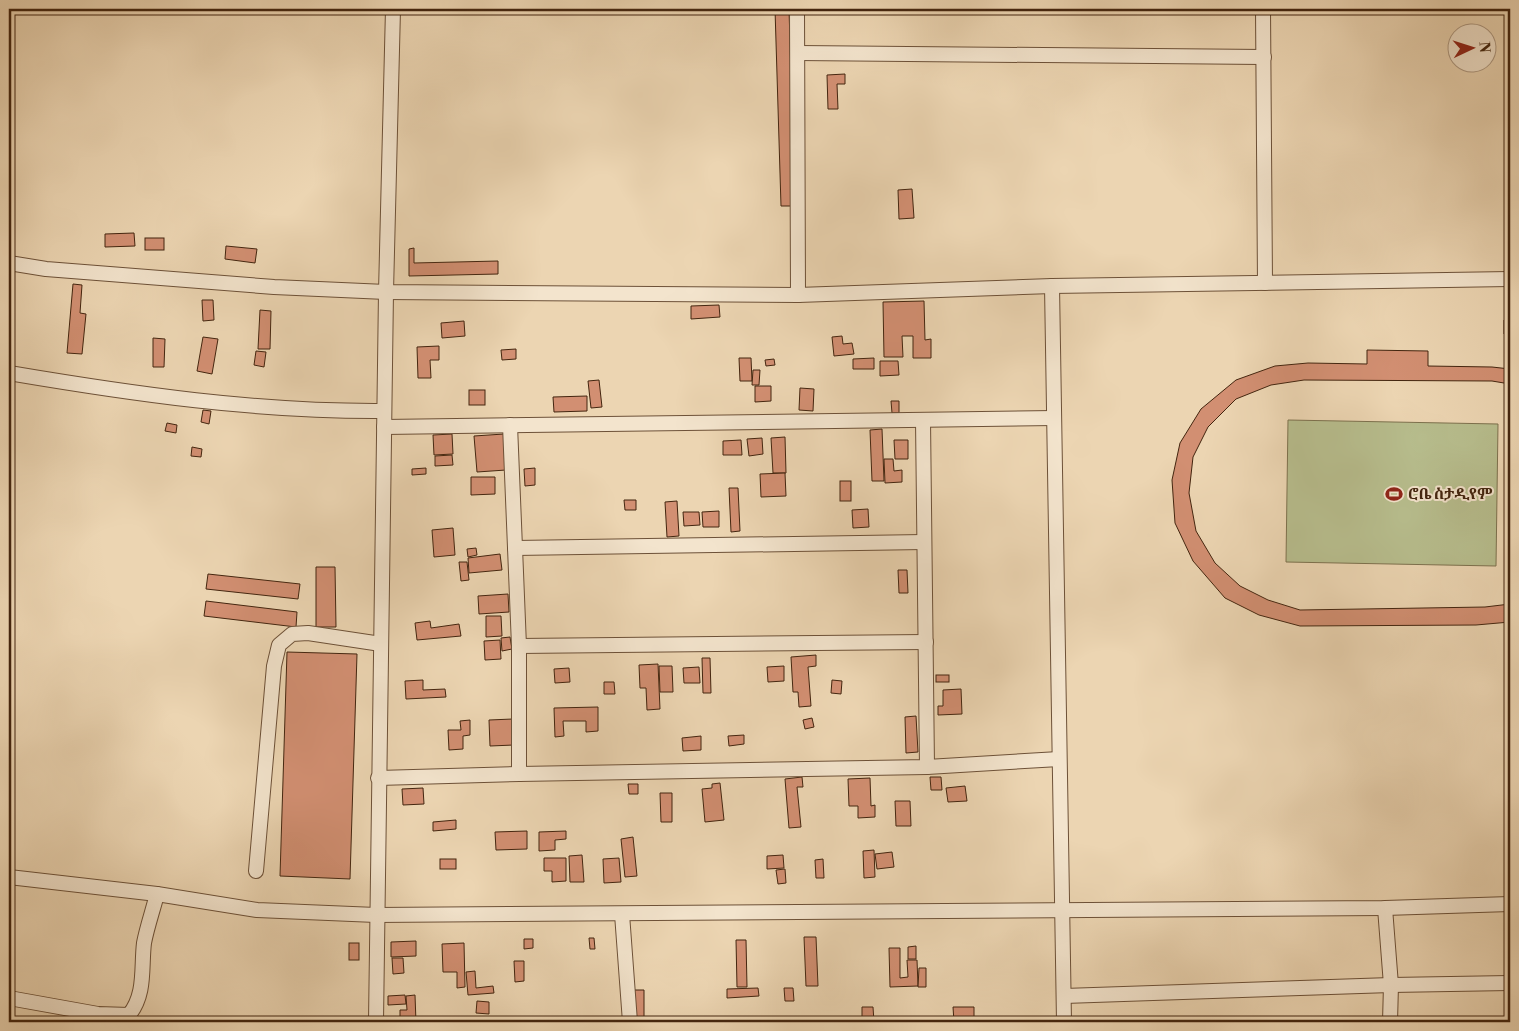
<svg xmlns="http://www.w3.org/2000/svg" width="1519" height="1031" font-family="'Libre Bodoni','Noto Serif Ethiopic',serif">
<rect width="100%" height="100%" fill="#ecd5b2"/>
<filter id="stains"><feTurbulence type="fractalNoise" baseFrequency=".004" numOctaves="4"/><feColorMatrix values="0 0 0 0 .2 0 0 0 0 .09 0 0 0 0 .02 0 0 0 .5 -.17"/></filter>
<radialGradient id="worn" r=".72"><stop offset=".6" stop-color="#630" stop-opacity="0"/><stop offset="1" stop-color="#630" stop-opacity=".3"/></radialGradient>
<!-- green -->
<path fill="#b7bd8d" stroke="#7d714e" d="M1288 420 1498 424 1496 566 1286 562Z"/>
<!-- building -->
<g fill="#d28f72" stroke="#43250f">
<path d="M775 9H789L795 206H781Z"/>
<path d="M845 74V84H837L838 109H828L827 75Z"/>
<path d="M912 189 914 218 899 219 898 190Z"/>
<path d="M134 233 135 246 105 247V234Z"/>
<rect x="145" y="238" width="19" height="12"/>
<path d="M226 246 257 249 255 263 225 259Z"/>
<path d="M414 248V263L498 261V274L409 276V249Z"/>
<path d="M73 284 82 285 80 313 86 314 82 354 67 353Z"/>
<path d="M202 300H213L214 320 203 321Z"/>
<path d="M924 301 925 340 931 339V358H913V336H902L903 357H884L883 302Z"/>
<path d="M719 305 720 317 691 319V306Z"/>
<path d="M260 310 271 311 270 349H258Z"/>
<path d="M1504 320 1510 321V334H1504Z"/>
<path d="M464 321 465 336 442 338 441 323Z"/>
<path d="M842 336 843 344 852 343 854 354 834 356 832 337Z"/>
<path d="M203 337 218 339 212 374 197 371Z"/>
<path d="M153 338 165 339 164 367H153Z"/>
<path d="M439 346V360H430L431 378H418L417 347Z"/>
<path d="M516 349V359L502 360 501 350Z"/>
<path d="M1367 350 1428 351V366L1492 367 1510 369V384L1492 381 1304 380 1271 385 1236 399 1208 427 1193 457 1189 493 1196 531 1215 563 1240 586 1268 600 1300 610 1485 607 1510 604V622L1476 625 1300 626 1259 615 1225 598 1193 561 1175 523 1172 480 1180 443 1201 409 1236 380 1275 366 1308 363 1367 364Z"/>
<path d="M256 351 266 352 264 367 254 365Z"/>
<path d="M739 358H751L752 381H740Z"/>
<path d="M874 358V369H853V359Z"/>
<path d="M774 359 775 365 766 366 765 360Z"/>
<path d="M880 361H898L899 375 880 376Z"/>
<path d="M753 370H760L759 385H752Z"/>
<path d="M599 380 602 407 591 408 588 381Z"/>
<path d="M755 386H771V401L755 402Z"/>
<path d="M800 388 814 389 813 411 799 410Z"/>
<rect x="469" y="390" width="16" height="15"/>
<path d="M587 396V411L554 412 553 397Z"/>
<path d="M891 401H899V413H892Z"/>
<path d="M203 410 211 411 209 424 201 422Z"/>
<path d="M167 423 177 425 176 433 165 431Z"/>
<path d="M882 429 884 481H872L870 430Z"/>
<path d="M452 434 453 454 434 455 433 435Z"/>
<path d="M504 434 506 470 477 472 474 436Z"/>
<path d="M785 437 786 473H773L771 438Z"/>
<path d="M762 438 763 454 749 456 747 439Z"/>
<path d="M741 440 742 455H723V441Z"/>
<path d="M894 440H908V459H895Z"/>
<path d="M192 447 202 449 201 457 191 456Z"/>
<path d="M452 455 453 465 435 466V456Z"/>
<path d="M884 459H893L894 471 902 470V482L885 483Z"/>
<path d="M426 468V474L412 475V469Z"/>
<path d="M535 468V485L525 486 524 469Z"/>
<path d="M785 473 786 496 761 497 760 474Z"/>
<path d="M471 477H495V494L471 495Z"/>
<rect x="840" y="481" width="11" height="20"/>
<path d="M729 488H738L740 531 731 532Z"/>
<path d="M624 500H636V510H625Z"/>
<path d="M677 501 679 536 667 537 665 502Z"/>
<path d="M868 509 869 527 853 528 852 510Z"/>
<path d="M719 511V527H703L702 512Z"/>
<path d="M683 512H699L700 525 684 526Z"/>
<path d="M453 528 455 555 434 557 432 530Z"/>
<path d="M476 548 477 555 468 557 467 549Z"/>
<path d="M500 554 502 570 469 573 468 558Z"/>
<path d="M459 562H467L469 580 461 581Z"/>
<path d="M316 567H335L336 627H316Z"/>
<path d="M898 570H907L908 593H899Z"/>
<path d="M208 574 300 584 298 599 206 589Z"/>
<path d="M508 594 509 612 479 614 478 596Z"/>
<path d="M206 601 297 612 296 627 204 616Z"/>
<path d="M486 616H501L502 636 486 637Z"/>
<path d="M430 621 431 628 459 624 461 636 417 640 415 623Z"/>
<path d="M510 637 512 649 502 651 501 638Z"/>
<path d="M500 640 501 659 485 660 484 641Z"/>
<path d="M287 652 357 654 350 879 280 876Z"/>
<path d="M816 655V666L808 667 811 706 799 707 798 692H793L791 657Z"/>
<path d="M702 658H710L711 693H703Z"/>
<path d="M658 664 660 709 647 710 646 688H640L639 665Z"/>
<path d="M659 666H672L673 692H660Z"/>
<path d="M784 666V681L768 682 767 667Z"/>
<path d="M699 667 700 683H684L683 668Z"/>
<path d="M569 668 570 682 555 683 554 669Z"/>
<rect x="936" y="675" width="13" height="7"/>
<path d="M423 680V690L445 689 446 697 406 699 405 681Z"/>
<path d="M832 680 842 681 841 694 831 693Z"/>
<path d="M604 682H614L615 694H604Z"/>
<path d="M961 689 962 714 938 715V706H943V690Z"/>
<path d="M598 707V731L586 732V721H563L564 736 555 737 554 708Z"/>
<path d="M916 716 918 752 906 753 905 717Z"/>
<path d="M812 718 814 727 805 729 803 720Z"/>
<path d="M513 719 514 745 490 746 489 720Z"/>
<path d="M470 720V735L463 736V749L449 750 448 730H461L460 721Z"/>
<path d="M744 735V744L729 746 728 736Z"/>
<path d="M701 736V750L683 751 682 738Z"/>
<path d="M802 777 803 787H797L801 827 789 828 785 779Z"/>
<path d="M930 777H941L942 790H931Z"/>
<path d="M870 778 871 806 875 805V817L858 818V806H849L848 779Z"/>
<path d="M720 783 724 820 705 822 702 789 712 788V784Z"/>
<path d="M628 784H638V794H629Z"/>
<path d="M965 786 967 801 948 802 946 788Z"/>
<path d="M423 788 424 804 403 805 402 789Z"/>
<path d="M660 793H672V822H661Z"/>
<path d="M895 801H910L911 826H896Z"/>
<path d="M456 820V829L433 831V822Z"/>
<path d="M527 831V849L496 850 495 832Z"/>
<path d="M566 831V839L555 840V850L539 851V832Z"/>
<path d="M633 837 637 876 625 877 621 839Z"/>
<path d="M874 850 875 877 864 878 863 851Z"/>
<path d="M892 852 894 867 877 869 875 854Z"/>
<path d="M582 855 584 882H570L569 856Z"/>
<path d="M783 855 784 868 767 869V856Z"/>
<path d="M544 858H566V881L552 882V871H544Z"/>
<path d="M619 858 621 882 604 883 603 859Z"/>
<rect x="440" y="859" width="16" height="10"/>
<path d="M823 859 824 878H816L815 860Z"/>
<path d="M785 869 786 883 778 884 776 870Z"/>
<path d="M804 937H816L818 986H806Z"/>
<path d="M589 938H594L595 949H590Z"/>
<path d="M524 939H533V948L524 949Z"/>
<path d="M736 940H746L747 987H737Z"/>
<path d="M416 941V956L391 957V942Z"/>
<rect x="349" y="943" width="10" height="17"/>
<path d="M464 943 465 987 457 988V972H443L442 944Z"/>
<path d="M916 946V959H908V947Z"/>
<path d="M889 948H900V978L908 977 907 960H917L918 986 890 987Z"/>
<path d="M392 958H403L404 973 393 974Z"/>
<path d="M514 961H524V981L515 982Z"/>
<path d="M919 968H926V987H918Z"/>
<path d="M475 971 476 988 493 986 494 993 468 995 466 972Z"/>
<path d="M758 988 759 996 727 998V989Z"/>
<path d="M784 988H793L794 1001H785Z"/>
<path d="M633 990H644V1020L634 1021Z"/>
<path d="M405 995 406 1004 388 1005V996Z"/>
<path d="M415 995 416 1022H400V1010H407L406 996Z"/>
<path d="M477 1001 489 1002V1014L476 1013Z"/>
<path d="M862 1007H873L874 1022H862Z"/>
<path d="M953 1007H974V1022H954Z"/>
</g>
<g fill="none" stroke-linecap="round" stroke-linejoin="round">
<!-- minor casing -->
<g stroke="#6d5138" stroke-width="16">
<g id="minor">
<path d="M797 9 798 295"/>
<path d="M1263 9 1265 283"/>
<path d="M798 53 1264 57"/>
<path d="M9 263 46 269 274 287 386 292 798 295 1052 286 1510 279"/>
<path d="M1052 286 1064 1022"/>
<path d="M9 373C133 394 258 412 384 411"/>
<path d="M923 420 927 767"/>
<path d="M510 425 519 646V774"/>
<path d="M384 427 1054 418"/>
<path d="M515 548 924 542"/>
<path d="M519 646 926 642"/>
<path d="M378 778 519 774 927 767 1059 759"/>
<path d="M256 871 274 666 279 645 292 634 308 633 381 644"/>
<path d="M9 877 157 894 257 910 376 915 1385 908 1510 904"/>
<path d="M1385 908 1391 985 1390 1022"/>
<path d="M622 914 630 1022"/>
<path d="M1064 996 1391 985 1510 983"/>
<path d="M9 998 98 1014 129 1015C146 994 141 968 144 943 147 927 153 910 157 894"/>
<path d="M376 1022 386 292 393 9"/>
</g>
</g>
<!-- minor -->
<use href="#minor" stroke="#f3e4cd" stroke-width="14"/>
</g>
<!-- icons -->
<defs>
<g id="stadium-bare" transform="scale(1.35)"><path d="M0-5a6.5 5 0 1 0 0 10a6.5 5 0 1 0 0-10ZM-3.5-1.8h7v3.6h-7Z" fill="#8f2418" stroke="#f3e4cd" stroke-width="2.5" paint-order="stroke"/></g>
</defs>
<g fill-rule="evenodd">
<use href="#stadium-bare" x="1394" y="494"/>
</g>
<g text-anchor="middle" stroke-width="4" stroke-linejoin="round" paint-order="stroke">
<!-- poi labels -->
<g font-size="15" font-weight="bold" fill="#43250f" stroke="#f3e4cd" text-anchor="start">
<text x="1408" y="499">ሮቤ ስታዲየም</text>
</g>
</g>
<!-- margin -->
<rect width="1519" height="1031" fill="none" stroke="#ecd5b2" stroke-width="30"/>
<rect x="10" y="10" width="1499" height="1011" fill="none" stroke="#43250f" stroke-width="2.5"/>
<rect x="15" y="15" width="1489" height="1001" fill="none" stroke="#43250f"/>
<!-- north arrow -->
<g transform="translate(1472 48) rotate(86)"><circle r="24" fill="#f3e4cd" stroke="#ad9881"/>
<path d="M0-4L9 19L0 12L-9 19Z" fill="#8f2418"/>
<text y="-8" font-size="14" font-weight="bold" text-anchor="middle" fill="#43250f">N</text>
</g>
<rect width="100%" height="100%" filter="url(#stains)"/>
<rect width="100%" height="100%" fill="url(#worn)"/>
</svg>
